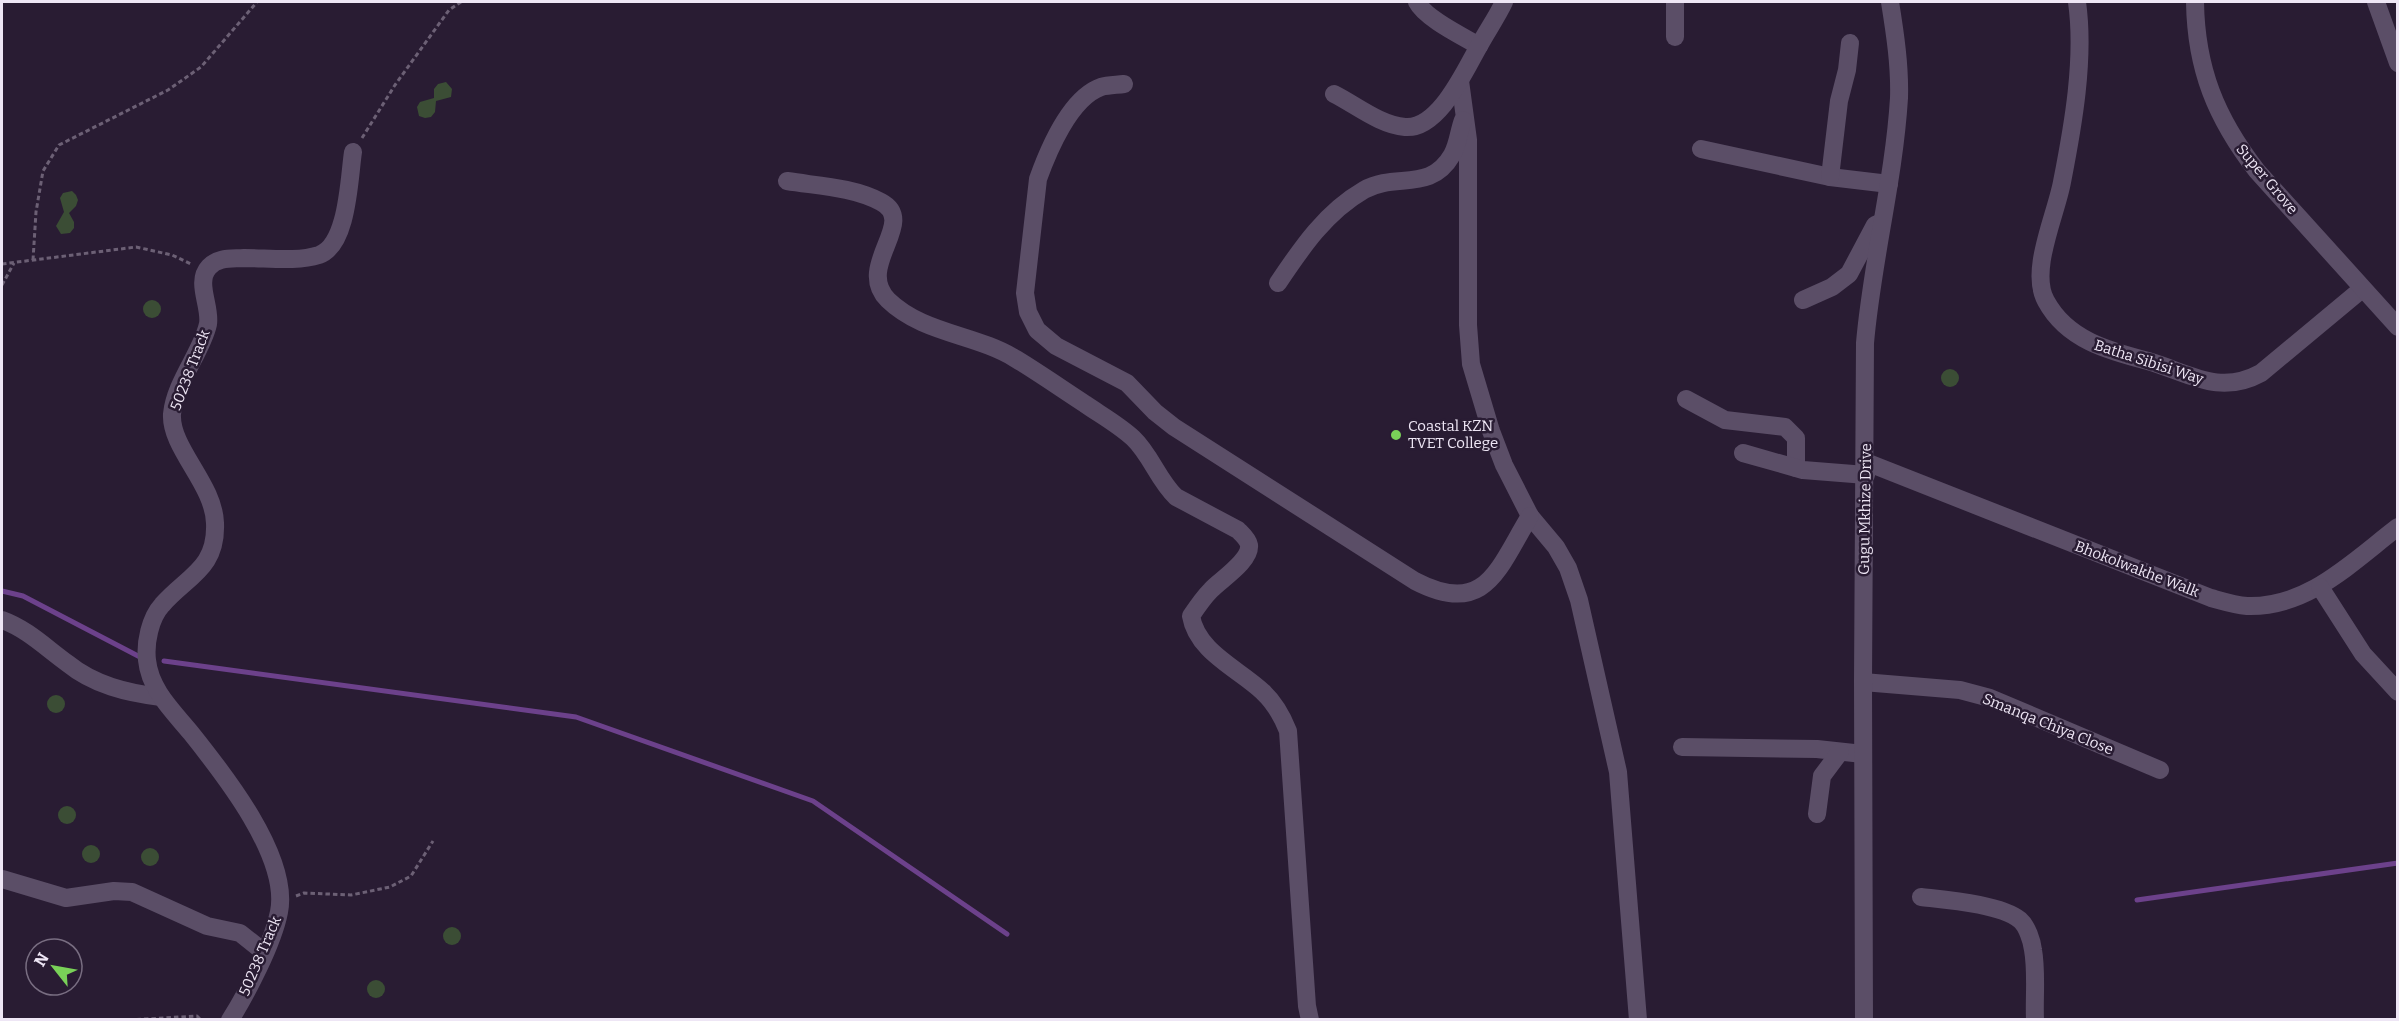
<svg xmlns="http://www.w3.org/2000/svg" width="2399" height="1021" font-family="Bitter,serif">
<rect width="100%" height="100%" fill="#291c33"/>
<g fill="none" stroke-linecap="round" stroke-linejoin="round">
<!-- stream -->
<g stroke="#6c418b" stroke-width="5">
<path d="M2 591 23 596 140 657"/>
<path d="M164 661 576 717 813 801 1007 934"/>
<path d="M2137 900 2398 863"/>
</g>
</g>
<!-- building -->
<g fill="#3b4d35">
<path d="M446 82 452 89 451 97 436 101 435 112 431 117 425 118 419 116 417 107 420 102 434 98V89L438 84Z"/>
<path d="M72 191 76 195 78 200 76 206 69 213 74 222V228L70 233 61 234 56 226 64 212 60 198 63 193Z"/>
<circle cx="152" cy="309" r="9"/>
<circle cx="1950" cy="378" r="9"/>
<circle cx="56" cy="704" r="9"/>
<circle cx="67" cy="815" r="9"/>
<circle cx="91" cy="854" r="9"/>
<circle cx="150" cy="857" r="9"/>
<circle cx="452" cy="936" r="9"/>
<circle cx="376" cy="989" r="9"/>
</g>
<g fill="none" stroke-linecap="round" stroke-linejoin="round">
<!-- path -->
<g stroke="#6c6075" stroke-width="3" stroke-dasharray="4.5 3" stroke-linecap="butt">
<path d="M362 138 395 85 449 10 461 2"/>
<path d="M33 260 36 212 43 171 59 145 168 90 201 67 257 2"/>
<path d="M2 264 136 247 172 255 191 264"/>
<path d="M2 285 14 263"/>
<path d="M296 896 304 893 351 895 390 887 411 876 433 841"/>
<path d="M129 1020 197 1016 201 1020"/>
</g>
<!-- minor -->
<g stroke="#5b4e67" stroke-width="18">
<path d="M1417 2C1425 18 1462 36 1479 46"/>
<path d="M2077 2C2085 59 2073 126 2062 182 2056 215 2029 271 2046 301 2067 340 2109 351 2148 361 2189 373 2219 396 2261 373L2362 289"/>
<path d="M2195 2C2196 69 2216 118 2257 171L2398 327"/>
<path d="M2376 2 2398 63"/>
<path d="M1675 37V2"/>
<path d="M1460 81 1468 140V325L1471 364 1491 431 1504 465 1530 516 1556 547 1568 568 1579 600 1618 772 1638 1020"/>
<path d="M1124 84C1117 85 1108 85 1101 87 1070 98 1048 151 1038 179L1025 293 1028 312 1037 330 1056 346 1127 383 1155 412 1174 427 1415 581C1486 618 1498 568 1530 516"/>
<path d="M1334 94C1356 105 1380 125 1405 127 1439 130 1465 70 1479 46 1487 31 1497 17 1504 2"/>
<path d="M1701 149 1830 177 1889 184"/>
<path d="M1830 177 1839 101 1847 70 1850 43"/>
<path d="M787 181C818 186 853 187 881 202 919 222 854 266 888 300 923 334 976 334 1016 359 1039 373 1062 389 1085 404 1101 415 1119 425 1133 438 1151 455 1158 480 1176 497L1238 530C1242 534 1248 539 1249 545 1251 561 1220 580 1211 590 1203 598 1197 607 1191 616 1197 652 1239 669 1263 692 1275 703 1282 716 1288 731L1307 1006 1310 1020"/>
<path d="M1278 283C1302 247 1326 212 1364 190 1396 172 1430 193 1452 155 1458 145 1459 130 1463 120"/>
<path d="M1803 300 1832 287 1849 274 1875 225 1882 222"/>
<path d="M1686 399 1725 420 1785 427 1796 438V468"/>
<path d="M1743 453 1803 470 1866 475"/>
<path d="M1866 462 2211 598C2222 601 2235 605 2247 606 2308 608 2352 562 2398 527"/>
<path d="M2320 587 2363 654 2398 692"/>
<path d="M2 620C27 629 45 647 67 663 94 685 127 693 161 697"/>
<path d="M1863 682 1960 690 1990 698 2160 770"/>
<path d="M1682 747 1817 749 1863 754"/>
<path d="M1817 814 1822 776 1840 752"/>
<path d="M2 879 66 898 114 891 132 892 207 926 240 933 264 952"/>
<path d="M1921 897C1947 900 2000 904 2020 920 2027 926 2032 941 2033 950 2037 972 2034 997 2035 1020"/>
<path d="M230 1020C247 993 273 943 279 912 290 857 223 773 191 733 173 711 150 690 147 660 145 643 150 618 162 605 187 576 217 569 215 523 214 484 170 448 172 414 175 382 202 352 208 324 211 306 195 282 209 267 218 257 232 259 244 258 268 258 297 262 319 255 348 245 349 178 353 152"/>
<path d="M1864 1020 1863 682 1865 343C1872 261 1894 180 1899 98 1900 66 1895 33 1890 2"/>
</g>
</g>
<!-- markers -->
<circle fill="#79d158" stroke="#291c33" stroke-width="2" cx="1396" cy="435" r="6"/>
<g text-anchor="middle" stroke-width="5" stroke-linejoin="round" paint-order="stroke">
<!-- street labels -->
<g font-size="15" fill="#eee6f5" stroke="#291c33">
<text transform="translate(2267 179) rotate(50)" y="5">Super Grove</text>
<text transform="translate(2149 362) rotate(18)" y="5">Batha Sibisi Way</text>
<text transform="translate(190 370) rotate(-69)" y="5">50238 Track</text>
<text transform="translate(1865 509) rotate(-89)" y="5">Gugu Mkhize Drive</text>
<text transform="translate(2137 569) rotate(21)" y="5">Bhokolwakhe Walk</text>
<text transform="translate(2048 724) rotate(22)" y="5">Smanqa Chiya Close</text>
<text transform="translate(260 956) rotate(-67)" y="5">50238 Track</text>
</g>
<!-- poi labels -->
<g font-size="15" fill="#eee6f5" stroke="#291c33" text-anchor="start">
<text x="1408" y="431">Coastal KZN<tspan x="1408" dy="17">TVET College</tspan></text>
</g>
</g>
<!-- border -->
<rect width="2399" height="1021" fill="none" stroke="#eee6f5" stroke-width="6"/>
<!-- north arrow -->
<g transform="translate(54 967) rotate(301)"><circle r="28" fill="#291c33" stroke="#786d81" stroke-width="1.5"/>
<path d="M0-4.5L10 22L0 15L-10 22Z" fill="#79d158"/>
<text y="-9" font-size="16" font-weight="bold" text-anchor="middle" fill="#eee6f5">N</text>
</g>
</svg>
